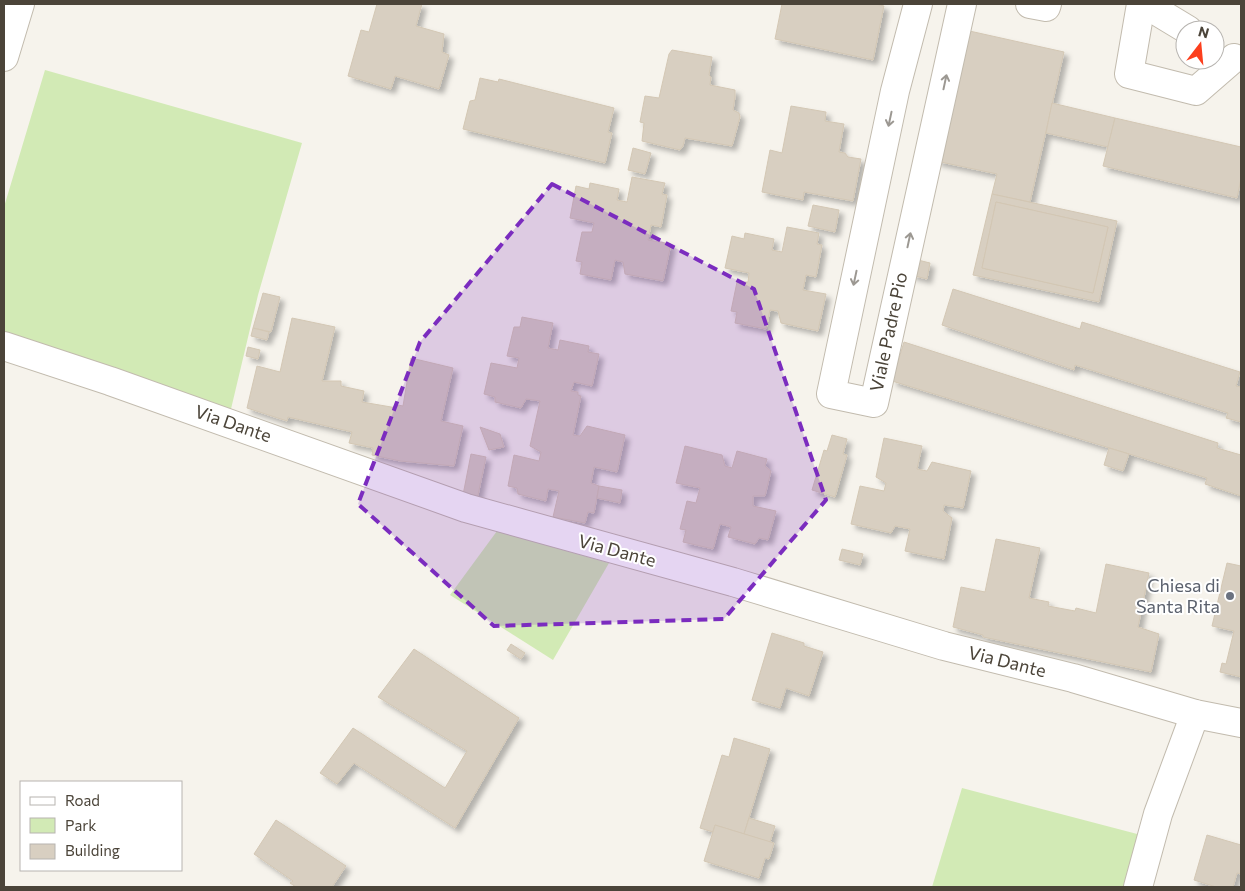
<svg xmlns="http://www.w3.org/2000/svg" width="1245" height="891" font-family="Commissioner,sans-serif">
<defs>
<filter id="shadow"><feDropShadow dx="4.5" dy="4.5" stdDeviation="2.5" flood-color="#0004"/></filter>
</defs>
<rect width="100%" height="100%" fill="#f6f3ec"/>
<!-- green -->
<g fill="#d2eab5">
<path d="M45 70 302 143 258 295 231 409 4 334V207Z"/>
<path d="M497 531 609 563 553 660 450 595Z"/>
<path d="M962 788 1141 835 1127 887H932Z"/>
</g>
<!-- building -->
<g fill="#d8cfc1" stroke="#d3c7b4" fill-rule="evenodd" filter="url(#shadow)">
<path d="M377 4H422L416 26 444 34 442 52 449 55 439 89 395 76 391 89 348 76 361 30 369 32Z"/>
<path d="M782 4H876L884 6 873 60 775 39Z"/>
<path d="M965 30 1064 52 1030 202 992 194 997 174 936 161Z"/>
<path d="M672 50 712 57 709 75 711 77 710 85 735 90V97L733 110 739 113 740 117 732 146 685 138 683 146 680 150 642 141 644 123 640 122 645 96 659 98 669 54Z"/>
<path d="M480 78 498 82 499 79 614 108 608 132 612 133 605 163 463 129 470 101 475 100Z"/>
<path d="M1052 103 1115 118 1108 147 1046 133Z"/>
<path d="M791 106 826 112 825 121 844 124 839 152 845 153 848 157 861 159 853 201 804 192 803 200 762 192 770 150 782 153Z"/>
<path d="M1115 118 1241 147V179L1237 198 1103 166Z"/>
<path d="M633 148 651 153 645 174 628 170Z"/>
<path d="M632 177 665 183 662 194 667 195 661 227 651 225 648 240 671 244 663 281 625 274 623 262 615 260 611 280 580 274 582 262 576 261 582 232H592L594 223 570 218 576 186 589 189 590 183 619 189 617 200 627 202Z"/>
<path d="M992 194 1117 221 1099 302 973 275ZM996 202 1108 227 1093 293 982 268Z"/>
<path d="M996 202 1108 227 1093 293 982 268Z"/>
<path d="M813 205 839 210 835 232 808 226Z"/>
<path d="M787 227 819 233 817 244 822 245 816 277 806 275 803 290 826 294 818 331 781 323 778 311 770 310 766 329 735 323 737 312 731 311 737 282H748L749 273 725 268 732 236 744 239 745 233 774 239 772 250 782 252Z"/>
<path d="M914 259 930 263 927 279 911 275Z"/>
<path d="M953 289 1080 329 1082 322 1240 372 1236 386 1241 387V385V422L1226 418 1228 413 1075 365 1074 370 942 325Z"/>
<path d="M263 293 280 297 271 332 253 328Z"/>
<path d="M522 317 553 323 548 348 558 350 560 340 589 346 588 352 599 354 592 386 574 382 571 391 578 392V395L581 396 573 435 580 436 587 426 625 435 617 472 594 467 591 483 599 486 594 513 588 512 585 523 553 517 559 491 548 489 546 501 518 494 517 488 508 486 514 455 539 461 541 452 530 446 540 401 526 399 521 408 495 402V397L484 394 491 363 517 368 519 358 507 356 514 327H520Z"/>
<path d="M292 318 335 327 322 381H341V386L364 391 362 402 397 408 398 405 403 406 411 358 453 368 441 421 463 426 454 466 400 461 372 455 373 448 349 443 352 432 288 417 287 421 247 408 257 366 280 372Z"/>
<path d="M253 328 269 332 267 340 251 336Z"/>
<path d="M904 342 1218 443 1217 448 1241 455V496L1205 484 1207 478 892 381Z"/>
<path d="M248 347 260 350 258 359 246 356Z"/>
<path d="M480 427 500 434 504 447 489 450Z"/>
<path d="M832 435 847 439 843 454 847 455 835 497 812 490 824 450 827 451Z"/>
<path d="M884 438 922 446 917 469 927 471 932 462 971 471 963 508 944 505 943 511 952 518 944 559 905 551 910 529 895 526 891 533 851 524 860 486 884 491 886 483 876 477Z"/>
<path d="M685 446 722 455 725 466 732 468 737 451 767 459 765 466 771 471 765 496H753V506L776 511 768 540 759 538 755 544 728 537 731 527 720 524 713 549 683 542 686 530 680 529 687 501 696 503 700 488 676 483Z"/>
<path d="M1109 448 1129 454 1123 471 1104 465Z"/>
<path d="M471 454 486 457 477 500 463 495Z"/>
<path d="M599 486 622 490 620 503 597 498Z"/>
<path d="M996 539 1040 548 1029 598 1049 602 1048 606 1075 611 1076 608 1096 613 1106 564 1149 573 1138 627 1159 634 1151 672 983 637V635L953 627 961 587 985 592Z"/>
<path d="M842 549 863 554 860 565 839 560Z"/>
<path d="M1227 563 1241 566V677L1220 672 1222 663 1226 664 1234 631 1212 626Z"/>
<path d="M772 633 804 643V646L823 652 809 696 786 688 780 708 752 700Z"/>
<path d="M511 644 525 653 521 659 507 650Z"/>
<path d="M414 649 519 718 455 828 354 763 337 784 320 773 353 728 445 788 467 751 378 697Z"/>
<path d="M734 738 770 749 744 834 715 825 713 832 700 828 722 755 729 757Z"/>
<path d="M749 818 775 826 770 842 744 834Z"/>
<path d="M276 820 346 866 332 887H296L290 883 293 881 254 854Z"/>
<path d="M715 825 774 843 769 859 765 858 759 878 704 861Z"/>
<path d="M1207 835 1241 845V874L1237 873 1233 887H1216L1194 880Z"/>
</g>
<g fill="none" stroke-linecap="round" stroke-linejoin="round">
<!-- minor casing -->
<g stroke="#c2bbae" stroke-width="30">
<g id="minor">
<path d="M918 4 895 91 831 394 874 403 962 4"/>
<path d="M1030 4 1046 7 1047 4"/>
<path d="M1141 4 1129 74 1196 91 1234 58"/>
<path d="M1145 4 1188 30"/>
<path d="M4 57 20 4"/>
<path d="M4 346 110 381 466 508 733 582 944 646 1073 678 1195 714 1241 723"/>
<path d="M1138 887 1158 814 1195 714"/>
</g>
</g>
<!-- minor -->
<use href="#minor" stroke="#fff" stroke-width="28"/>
</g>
<!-- one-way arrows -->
<defs><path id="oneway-shaft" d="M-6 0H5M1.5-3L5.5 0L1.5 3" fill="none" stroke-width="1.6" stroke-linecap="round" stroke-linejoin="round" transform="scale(1.25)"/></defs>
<g stroke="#9c9892">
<use href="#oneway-shaft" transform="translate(945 82) rotate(-78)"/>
<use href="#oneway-shaft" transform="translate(890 119) rotate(102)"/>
<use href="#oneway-shaft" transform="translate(909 240) rotate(-78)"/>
<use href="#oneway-shaft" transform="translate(855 278) rotate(102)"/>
</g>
<!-- marked area -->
<path fill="#7b2cbf" fill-opacity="0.2" stroke="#7b2cbf" stroke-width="4" stroke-dasharray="10 6" stroke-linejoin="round" d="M552 184 754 289 826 500 724 619 494 626 358 504 420 342Z"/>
<!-- markers -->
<circle fill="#6b7280" stroke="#fff" stroke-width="2" cx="1230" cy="596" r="5"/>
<g text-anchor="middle" stroke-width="4" stroke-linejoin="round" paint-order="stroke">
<!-- street labels -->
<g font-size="18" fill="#4b4439" stroke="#fff">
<text transform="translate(889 332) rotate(-78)" y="6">Viale Padre Pio</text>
<text transform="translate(233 424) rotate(19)" y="6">Via Dante</text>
<text transform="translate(617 551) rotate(15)" y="6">Via Dante</text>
<text transform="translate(1007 662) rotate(14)" y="6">Via Dante</text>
</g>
<!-- worship labels -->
<g font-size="18" fill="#5b616d" stroke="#fff" text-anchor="end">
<text x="1220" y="592">Chiesa di<tspan x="1220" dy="21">Santa Rita</tspan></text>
</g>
</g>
<!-- border -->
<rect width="1245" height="891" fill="none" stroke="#4b4439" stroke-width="10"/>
<!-- legend -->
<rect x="20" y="781" width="162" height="90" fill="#ffffff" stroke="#b7b4b0"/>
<rect x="30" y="797" width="25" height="8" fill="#ffffff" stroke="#b7b4b0"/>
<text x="65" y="806" font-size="15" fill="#4b4439">Road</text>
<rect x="30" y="818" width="25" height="15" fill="#d2eab5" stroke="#b7b4b0"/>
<text x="65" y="831" font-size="15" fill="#4b4439">Park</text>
<rect x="30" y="844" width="25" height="15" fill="#d8cfc1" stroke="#b7b4b0"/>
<text x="65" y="856" font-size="15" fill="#4b4439">Building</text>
<!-- north arrow -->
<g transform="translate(1200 45) rotate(16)"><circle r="24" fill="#ffffff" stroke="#b7b4b0"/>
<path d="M0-4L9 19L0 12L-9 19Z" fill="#fc3f1d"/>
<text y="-8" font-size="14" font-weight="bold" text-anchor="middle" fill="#4b4439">N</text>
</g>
</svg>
